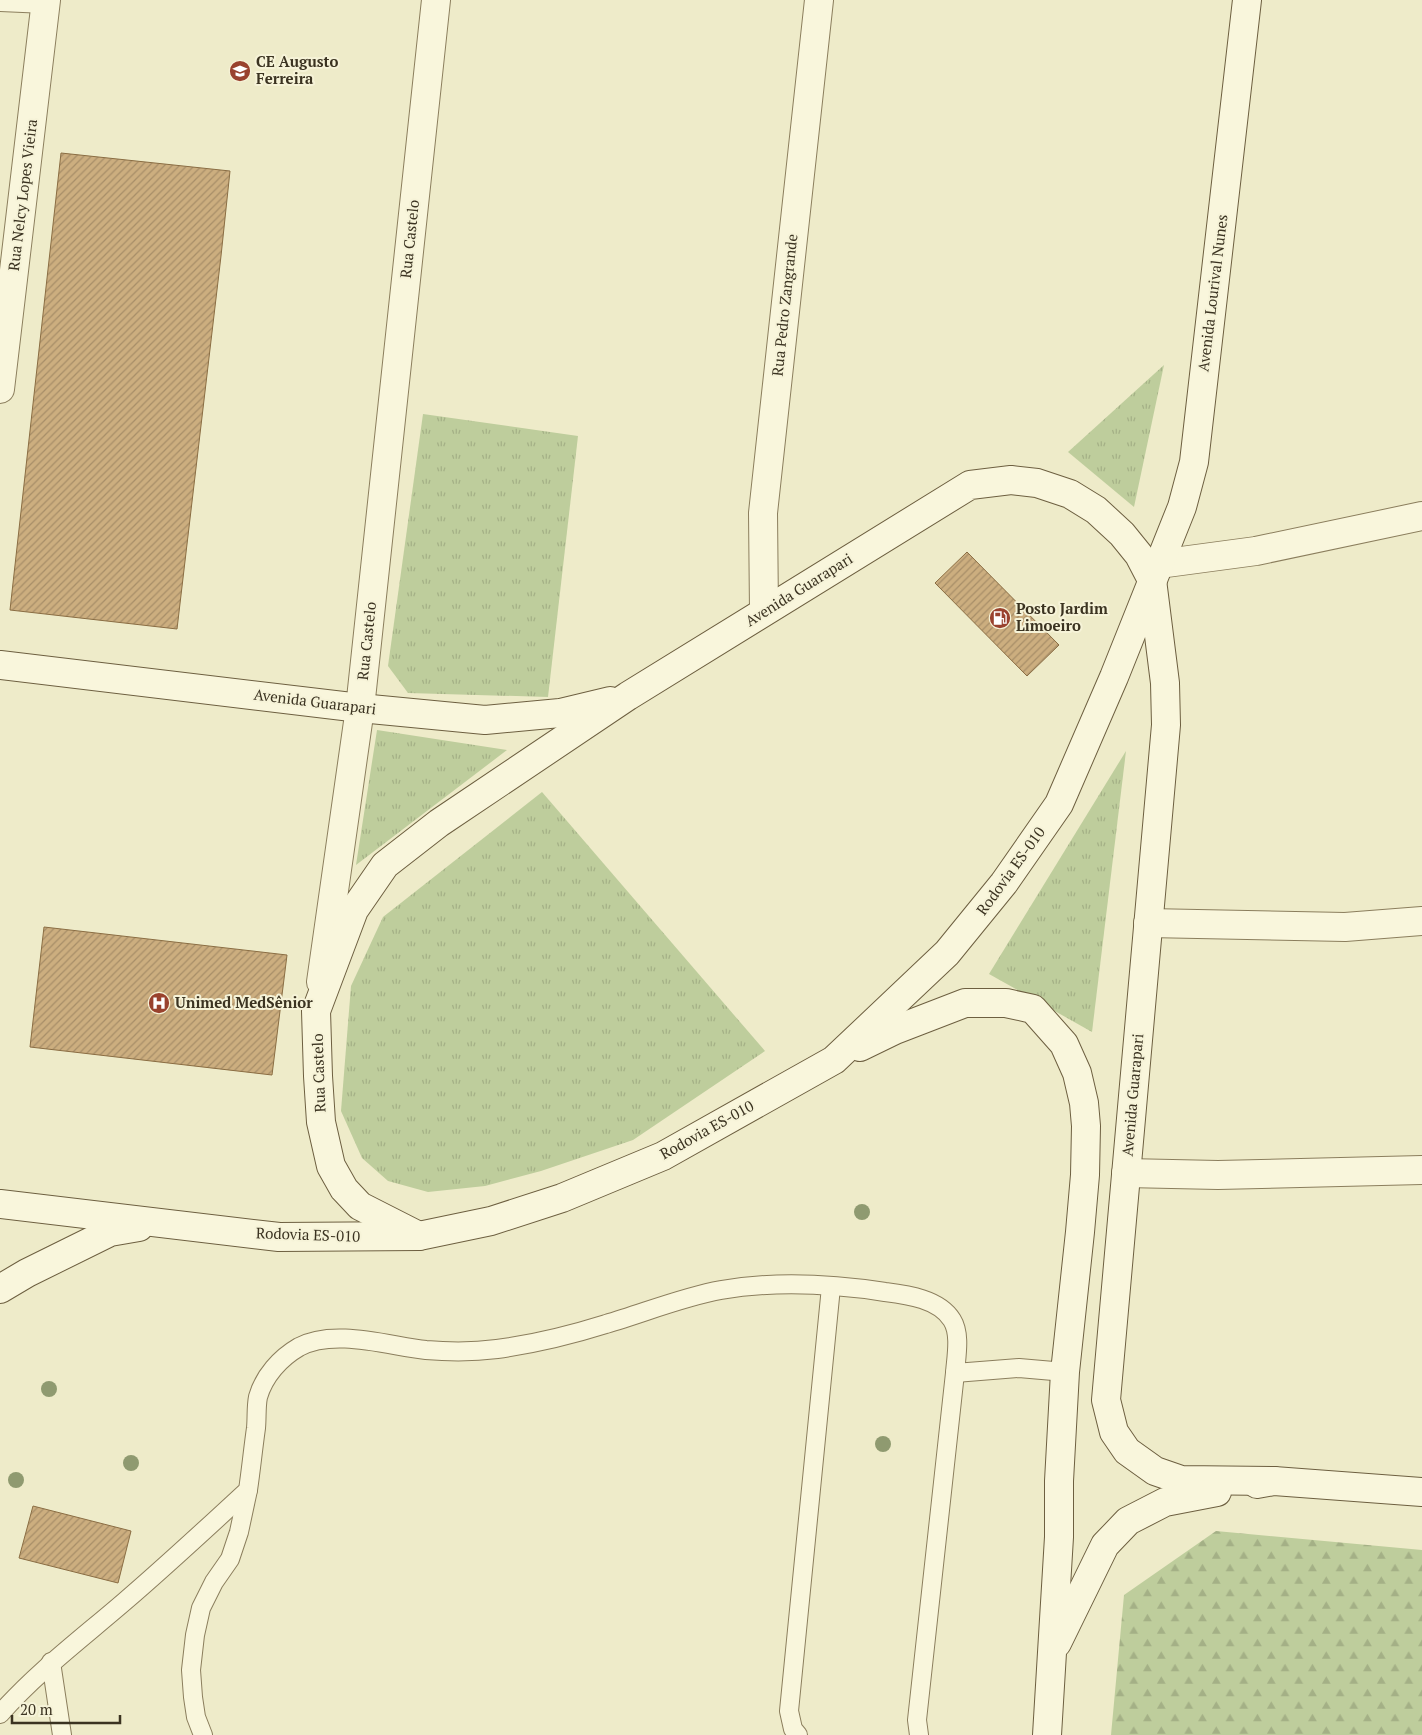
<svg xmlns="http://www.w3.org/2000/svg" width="1422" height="1735" font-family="'PT Serif',serif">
<defs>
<pattern id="grass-tufts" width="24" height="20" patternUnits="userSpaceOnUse" patternTransform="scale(1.25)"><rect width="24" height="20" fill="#becd9c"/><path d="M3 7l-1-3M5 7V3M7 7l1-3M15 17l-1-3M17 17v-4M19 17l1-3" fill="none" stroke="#a4b086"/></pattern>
<pattern id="forest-firs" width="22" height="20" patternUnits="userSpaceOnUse" patternTransform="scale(1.25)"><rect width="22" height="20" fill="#becd9c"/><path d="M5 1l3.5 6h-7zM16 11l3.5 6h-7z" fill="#a4b086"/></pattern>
<pattern id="building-hatch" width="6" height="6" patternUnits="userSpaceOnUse" patternTransform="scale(1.25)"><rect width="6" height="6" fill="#ccae7f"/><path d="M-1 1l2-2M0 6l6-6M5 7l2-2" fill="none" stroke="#a78e68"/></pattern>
</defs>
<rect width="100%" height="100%" fill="#eeebc9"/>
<!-- grass -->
<g fill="url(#grass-tufts)">
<path d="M1164 365 1134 507 1068 452Z"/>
<path d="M423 414 578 436 548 697 408 693 388 666Z"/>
<path d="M377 730 507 750 356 865Z"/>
<path d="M1126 751 1092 1032 989 974Z"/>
<path d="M542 792 765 1051 633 1140 541 1171 485 1186 428 1192 388 1181 362 1158 341 1111 351 986 383 917Z"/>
</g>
<!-- forest -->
<path fill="url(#forest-firs)" d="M1216 1531 1422 1550V1735H1111L1124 1595Z"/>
<!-- building -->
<g fill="url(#building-hatch)" stroke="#8a6d43">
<path d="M61 153 230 171 221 256 177 629 10 610Z"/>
<path d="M967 552 1059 645 1027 676 935 583Z"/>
<path d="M44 927 287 955 272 1075 30 1047Z"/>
<path d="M33 1506 131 1531 118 1583 19 1558Z"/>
</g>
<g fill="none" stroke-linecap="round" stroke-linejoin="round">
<!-- lane casing -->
<g stroke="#8b7e5d" stroke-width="20">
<g id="lane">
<path d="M0 2 46 4"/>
<path d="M51 1662 62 1735"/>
<path d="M0 1714C37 1672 81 1639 124 1602 166 1566 207 1528 248 1490 251 1470 253 1449 256 1428 257 1418 256 1407 258 1397 264 1376 280 1358 299 1347 334 1328 389 1346 426 1350 450 1352 474 1352 497 1349 534 1344 571 1335 606 1324 644 1313 682 1297 721 1290 773 1281 833 1284 885 1292 908 1295 939 1299 952 1320 961 1334 956 1358 955 1373L1019 1368 1065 1372"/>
<path d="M203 1735 196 1717 193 1697 191 1670 195 1635 201 1608 214 1582 230 1559 239 1532 248 1490"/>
<path d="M798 1735 793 1729 789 1711 831 1287"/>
<path d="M919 1735 917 1720 955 1373"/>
</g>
</g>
<!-- street casing -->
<g stroke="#8b7e5d" stroke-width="30">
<g id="street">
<path d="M0 389 46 0"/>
<path d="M1159 564 1256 551 1422 516"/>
<path d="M764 611 763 513 819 0"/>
<path d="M1148 923 1345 927 1422 921"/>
<path d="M321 982 360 708 436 0"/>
<path d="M1126 1173 1218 1175 1422 1170"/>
</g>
</g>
<!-- secondary casing -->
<g stroke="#6d5f40" stroke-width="30">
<g id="secondary">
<path d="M0 665 360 708 485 720 560 713 610 701"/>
<path d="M860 1047 895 1030 965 1003H1006L1033 1009 1064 1044 1077 1073 1084 1103 1086 1126 1085 1175 1080 1232 1065 1372 1059 1481V1537L1047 1735"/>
<path d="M0 1204 279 1237 419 1236 491 1221 562 1198 663 1156 834 1060 947 953 1004 883 1059 804 1114 677 1182 507 1194 462 1247 0"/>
<path d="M419 1236 360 1206 344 1189 331 1166 321 1122 318 1076 316 1011 354 910 385 865 439 823 628 696 970 485 1011 480 1037 483 1070 494 1096 510 1122 534 1139 555 1152 580 1165 683 1166 725 1106 1400 1114 1432 1127 1451 1155 1471 1181 1480 1274 1481"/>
<path d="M0 1289 27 1273 110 1232 139 1227"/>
<path d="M1257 1484 1274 1481 1422 1492"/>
<path d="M1057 1643 1105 1545 1128 1521 1165 1502 1217 1492"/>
</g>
</g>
<!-- lane -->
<use href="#lane" stroke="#f9f6dc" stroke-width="18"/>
<!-- street -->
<use href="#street" stroke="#f9f6dc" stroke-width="28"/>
<!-- secondary -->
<use href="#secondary" stroke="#f9f6dc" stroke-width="28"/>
</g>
<!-- trees -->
<g fill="#8f9a70">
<circle cx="862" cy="1212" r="8"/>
<circle cx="49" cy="1389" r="8"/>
<circle cx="883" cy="1444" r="8"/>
<circle cx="131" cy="1463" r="8"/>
<circle cx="16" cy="1480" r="8"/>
</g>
<!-- icons -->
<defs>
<g id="school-disc" transform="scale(1.125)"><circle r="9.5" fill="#99422e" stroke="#f6f3d8"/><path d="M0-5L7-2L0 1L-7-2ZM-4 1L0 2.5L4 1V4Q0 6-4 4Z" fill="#fff"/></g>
<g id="fuel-disc" transform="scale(1.125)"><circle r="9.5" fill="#99422e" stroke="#f6f3d8"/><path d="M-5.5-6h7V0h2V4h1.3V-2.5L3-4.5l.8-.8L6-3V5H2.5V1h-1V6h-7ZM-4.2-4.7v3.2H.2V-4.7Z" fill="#fff"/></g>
<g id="hospital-disc" transform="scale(1.125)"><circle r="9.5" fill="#99422e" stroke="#f6f3d8"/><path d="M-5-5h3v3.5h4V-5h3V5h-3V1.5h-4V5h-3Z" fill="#fff"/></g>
</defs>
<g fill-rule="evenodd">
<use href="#school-disc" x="240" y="71"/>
<use href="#fuel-disc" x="1000" y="618"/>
<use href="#hospital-disc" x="159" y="1003"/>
</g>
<g text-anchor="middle" stroke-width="4" stroke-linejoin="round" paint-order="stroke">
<!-- poi labels -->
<g font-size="15" font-weight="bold" fill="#3b3321" stroke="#f6f3d8" text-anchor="start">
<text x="256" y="67">CE Augusto<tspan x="256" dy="17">Ferreira</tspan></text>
<text x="1016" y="614">Posto Jardim<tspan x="1016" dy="17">Limoeiro</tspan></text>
<text x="175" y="1008">Unimed MedSênior</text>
</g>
<!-- street labels -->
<g font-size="15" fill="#3b3321" stroke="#f6f3d8">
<text transform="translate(23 195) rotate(-83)" y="5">Rua Nelcy Lopes Vieira</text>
<text transform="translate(410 239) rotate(-84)" y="5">Rua Castelo</text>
<text transform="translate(1213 293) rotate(-83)" y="5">Avenida Lourival Nunes</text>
<text transform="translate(785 305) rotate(-84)" y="5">Rua Pedro Zangrande</text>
<text transform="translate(799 590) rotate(-32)" y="5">Avenida Guarapari</text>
<text transform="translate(367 641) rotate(-84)" y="5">Rua Castelo</text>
<text transform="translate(315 702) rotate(7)" y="5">Avenida Guarapari</text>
<text transform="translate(1011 871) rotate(-54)" y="5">Rodovia ES-010</text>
<text transform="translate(319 1073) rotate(-92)" y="5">Rua Castelo</text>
<text transform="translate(1133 1095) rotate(-85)" y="5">Avenida Guarapari</text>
<text transform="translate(707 1130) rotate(-29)" y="5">Rodovia ES-010</text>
<text transform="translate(308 1235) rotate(2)" y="5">Rodovia ES-010</text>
</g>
</g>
<!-- scale -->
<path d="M12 1715v8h108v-8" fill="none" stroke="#3b3321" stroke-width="2.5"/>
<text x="20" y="1715" font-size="15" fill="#3b3321" stroke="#f6f3d8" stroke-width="4" paint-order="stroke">20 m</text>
</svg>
